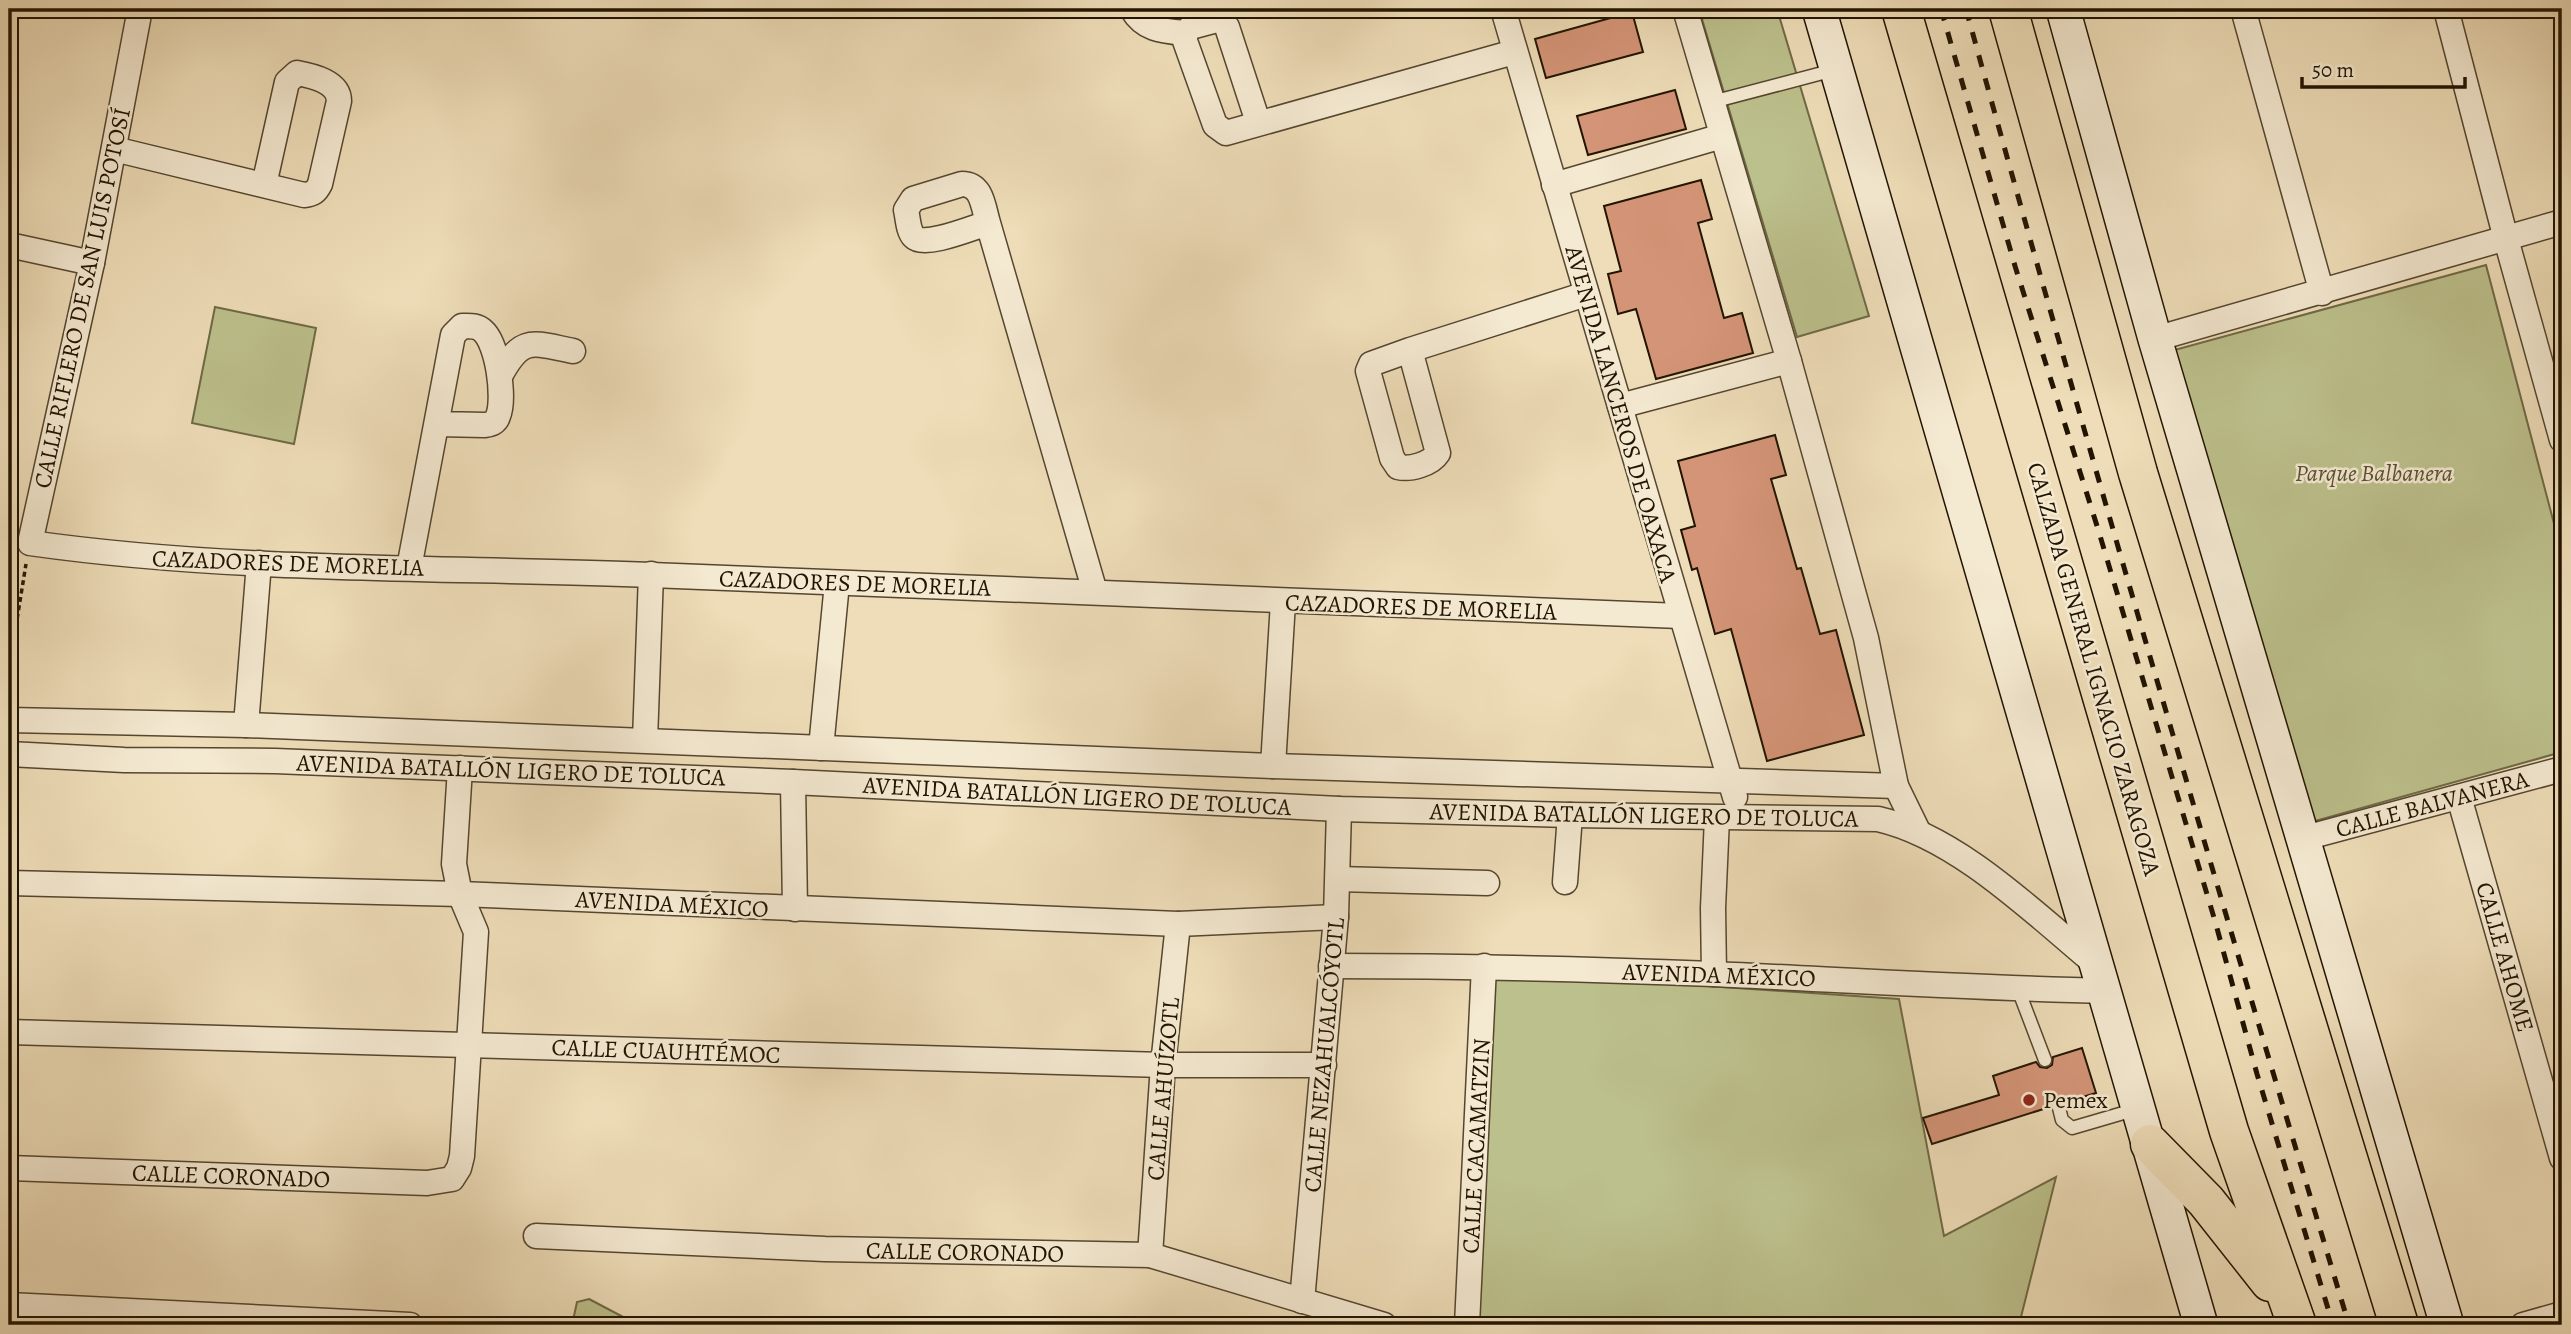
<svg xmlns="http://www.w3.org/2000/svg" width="2571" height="1334" font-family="Alegreya,serif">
<rect width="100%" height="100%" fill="#eeddb8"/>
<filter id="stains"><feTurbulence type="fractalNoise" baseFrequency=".00286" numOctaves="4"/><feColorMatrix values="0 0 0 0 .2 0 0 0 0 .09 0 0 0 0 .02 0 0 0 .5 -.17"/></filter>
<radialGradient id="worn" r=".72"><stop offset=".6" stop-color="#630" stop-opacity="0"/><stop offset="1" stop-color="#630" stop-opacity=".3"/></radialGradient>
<!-- green -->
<g fill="#bcc08c" stroke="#6f6a46" stroke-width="2">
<path d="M1699 9H1777L1869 316 1797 337Z"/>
<path d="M2486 265 2562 554V752L2308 823 2171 351Z"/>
<path d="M215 307 316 328 294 444 192 423Z"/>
<path d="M1488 971 1899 999 1944 1236 2056 1177 2019 1325H1473Z"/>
<path d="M589 1299 625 1318 650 1325H572L577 1302Z"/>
</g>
<!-- building -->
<g fill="#d49477" stroke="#221401" stroke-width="2">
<path d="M1632 12 1643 52 1546 78 1535 39Z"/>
<path d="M1675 90 1686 129 1588 155 1577 116Z"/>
<path d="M1701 180 1712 219 1698 223 1724 318 1742 313 1753 353 1656 379 1636 309 1618 314 1608 274 1621 271 1604 206Z"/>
<path d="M1775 435 1786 475 1771 479 1797 569 1801 568 1820 634 1836 630 1864 735 1767 761 1731 629 1715 634 1697 568 1692 570 1681 530 1695 526 1678 461Z"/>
<path d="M2082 1048 2096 1093 2066 1102 2061 1096H2055L2050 1101V1107L1932 1144 1923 1118 1999 1095 1993 1076 2036 1062 2040 1067 2047 1068 2052 1065 2053 1057Z"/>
</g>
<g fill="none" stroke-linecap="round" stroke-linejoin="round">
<!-- lane casing -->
<g stroke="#55462f" stroke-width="15">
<g id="lane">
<path d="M1712 102 1834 70"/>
<path d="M2018 989 2045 1060"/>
<path d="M2058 1104 2062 1120 2072 1128 2137 1109"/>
</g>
</g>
<!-- street casing -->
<g stroke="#55462f" stroke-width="27">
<g id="street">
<path d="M140 9 92 263 30 543C235 572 444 567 651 575 994 587 1337 604 1680 616"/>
<path d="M1132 9C1144 30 1163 31 1185 33L1191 27 1221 19 1227 27 1258 122"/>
<path d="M1503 9 1735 797"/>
<path d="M1685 9 1789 361 1866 638 1896 786 1918 831"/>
<path d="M2243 9 2322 293"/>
<path d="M2446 9 2506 239 2562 440"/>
<path d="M1185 33V41L1215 125 1226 133 1514 52"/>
<path d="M114 149 304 195C313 194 316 192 320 184L339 101C339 82 313 76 297 73L287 82 264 185"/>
<path d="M1554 185 1722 136"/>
<path d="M988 223C974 227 924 248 914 237 908 231 908 218 906 210L913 199 962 184C982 184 983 206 988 223L1095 592"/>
<path d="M9 245 92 263"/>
<path d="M2155 339 2562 222"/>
<path d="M1410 350 1438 453C1431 464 1410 470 1398 467L1392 458 1368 371 1371 364 1410 350 1586 294"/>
<path d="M500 376C522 335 532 343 573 351"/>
<path d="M1620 406 1789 361"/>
<path d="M409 568 453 335 462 326C470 326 477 325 483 331 498 344 505 399 498 416 496 423 491 424 485 425L437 424"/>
<path d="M9 720 246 725 1273 766 1896 786"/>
<path d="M246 725 259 563"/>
<path d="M645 740 651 574"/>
<path d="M821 748 837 583"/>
<path d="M9 754 124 760 275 761 793 782 1339 809 1570 815 1878 819C1958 837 2035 914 2098 966"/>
<path d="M1273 766 1283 602"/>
<path d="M793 782 795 909"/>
<path d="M2459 797 2562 1158"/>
<path d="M2301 839 2562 769"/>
<path d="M1338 879 1487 883"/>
<path d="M1565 882 1570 815"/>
<path d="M9 883 460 894 1178 924 1336 917"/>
<path d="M1331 966C1459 966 1586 969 1713 974 1844 980 1975 988 2106 991"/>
<path d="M1714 974 1713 908 1717 818"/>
<path d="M9 1032 1163 1065H1324"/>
<path d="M9 1168 427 1183 452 1179 459 1168 462 1156 476 932 460 894 454 864 460 768"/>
<path d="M536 1236 825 1249 1150 1255 1384 1325"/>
<path d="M1150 1255 1163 1065 1178 924"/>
<path d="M1302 1301 1336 917 1339 809"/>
<path d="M9 1305 410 1325"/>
<path d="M1467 1325 1484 966"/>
<path d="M2523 1325 2562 1314"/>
</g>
</g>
<!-- secondary casing -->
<g stroke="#221401" stroke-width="36">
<g id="secondary">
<path d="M1819 9 2201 1325"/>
<path d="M2063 9 2155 339 2447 1325"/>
</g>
</g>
<!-- highway casing -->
<g stroke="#221401" stroke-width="41">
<g id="highway">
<path d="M1901 9 2229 1131 2297 1325"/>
<path d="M2008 9 2138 473 2399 1325"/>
<path d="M2150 1144 2206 1201 2270 1282"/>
</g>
</g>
<!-- path -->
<path stroke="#221401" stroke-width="3.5" stroke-dasharray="5 3.5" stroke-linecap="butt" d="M9 669 26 564"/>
<!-- lane -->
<use href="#lane" stroke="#f4e9d1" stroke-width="12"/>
<!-- street -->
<use href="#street" stroke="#f4e9d1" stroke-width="24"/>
<!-- secondary -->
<use href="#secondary" stroke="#f4e9d1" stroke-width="33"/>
<!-- highway -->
<use href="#highway" stroke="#eeddb8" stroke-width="38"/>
<!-- rail -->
<g stroke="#221401" stroke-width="5" stroke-dasharray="12 12" stroke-linecap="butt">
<path d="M1941 9 2015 266 2098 529 2215 921 2257 1074 2333 1325"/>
<path d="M1966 9C2087 449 2217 888 2349 1325"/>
</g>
</g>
<!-- markers -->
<circle fill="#8f2418" stroke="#f4e9d1" stroke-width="2.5" cx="2029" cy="1100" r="7"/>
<g text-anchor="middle" stroke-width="5" stroke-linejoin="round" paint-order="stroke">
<!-- street labels -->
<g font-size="24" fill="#221401" stroke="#f4e9d1">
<text transform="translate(82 298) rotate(-78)" y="8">CALLE RIFLERO DE SAN LUIS POTOSÍ</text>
<text transform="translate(1621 414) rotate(74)" y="8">AVENIDA LANCEROS DE OAXACA</text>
<text transform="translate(288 563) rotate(2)" y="8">CAZADORES DE MORELIA</text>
<text transform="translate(855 583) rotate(2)" y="8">CAZADORES DE MORELIA</text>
<text transform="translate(1421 607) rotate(2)" y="8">CAZADORES DE MORELIA</text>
<text transform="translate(2094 669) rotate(74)" y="8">CALZADA GENERAL IGNACIO ZARAGOZA</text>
<text transform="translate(511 770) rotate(2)" y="8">AVENIDA BATALLÓN LIGERO DE TOLUCA</text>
<text transform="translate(1077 796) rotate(3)" y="8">AVENIDA BATALLÓN LIGERO DE TOLUCA</text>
<text transform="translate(2432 804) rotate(-15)" y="8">CALLE BALVANERA</text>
<text transform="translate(1644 815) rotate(1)" y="8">AVENIDA BATALLÓN LIGERO DE TOLUCA</text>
<text transform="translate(672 904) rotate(3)" y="8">AVENIDA MÉXICO</text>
<text transform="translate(2505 957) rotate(74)" y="8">CALLE AHOME</text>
<text transform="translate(1719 975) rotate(2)" y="8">AVENIDA MÉXICO</text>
<text transform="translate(666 1051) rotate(2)" y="8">CALLE CUAUHTÉMOC</text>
<text transform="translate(1324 1055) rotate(-85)" y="8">CALLE NEZAHUALCÓYOTL</text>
<text transform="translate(1163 1089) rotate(-85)" y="8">CALLE AHUÍZOTL</text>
<text transform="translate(1476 1146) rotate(-87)" y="8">CALLE CACAMATZIN</text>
<text transform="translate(231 1176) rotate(2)" y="8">CALLE CORONADO</text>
<text transform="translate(965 1252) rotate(1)" y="8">CALLE CORONADO</text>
</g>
<!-- park labels -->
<g font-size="24" font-style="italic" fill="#585032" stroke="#f4e9d1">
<text x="2374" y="481">Parque Balbanera</text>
</g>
<!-- poi labels -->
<g font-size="24" fill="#221401" stroke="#f4e9d1" text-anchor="start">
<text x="2043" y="1108">Pemex</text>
</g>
</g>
<!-- margin -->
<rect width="2571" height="1334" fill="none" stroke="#eeddb8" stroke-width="35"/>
<rect x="10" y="10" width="2550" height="1313" fill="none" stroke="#221401" stroke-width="3.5"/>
<rect x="18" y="18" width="2536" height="1299" fill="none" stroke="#221401" stroke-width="2"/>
<!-- scale -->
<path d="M2302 77v10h163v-10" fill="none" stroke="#221401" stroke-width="3.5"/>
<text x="2312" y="77" font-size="21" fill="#221401" stroke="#f4e9d1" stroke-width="5" paint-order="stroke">50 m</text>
<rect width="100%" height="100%" filter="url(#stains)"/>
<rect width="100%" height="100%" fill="url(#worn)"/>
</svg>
